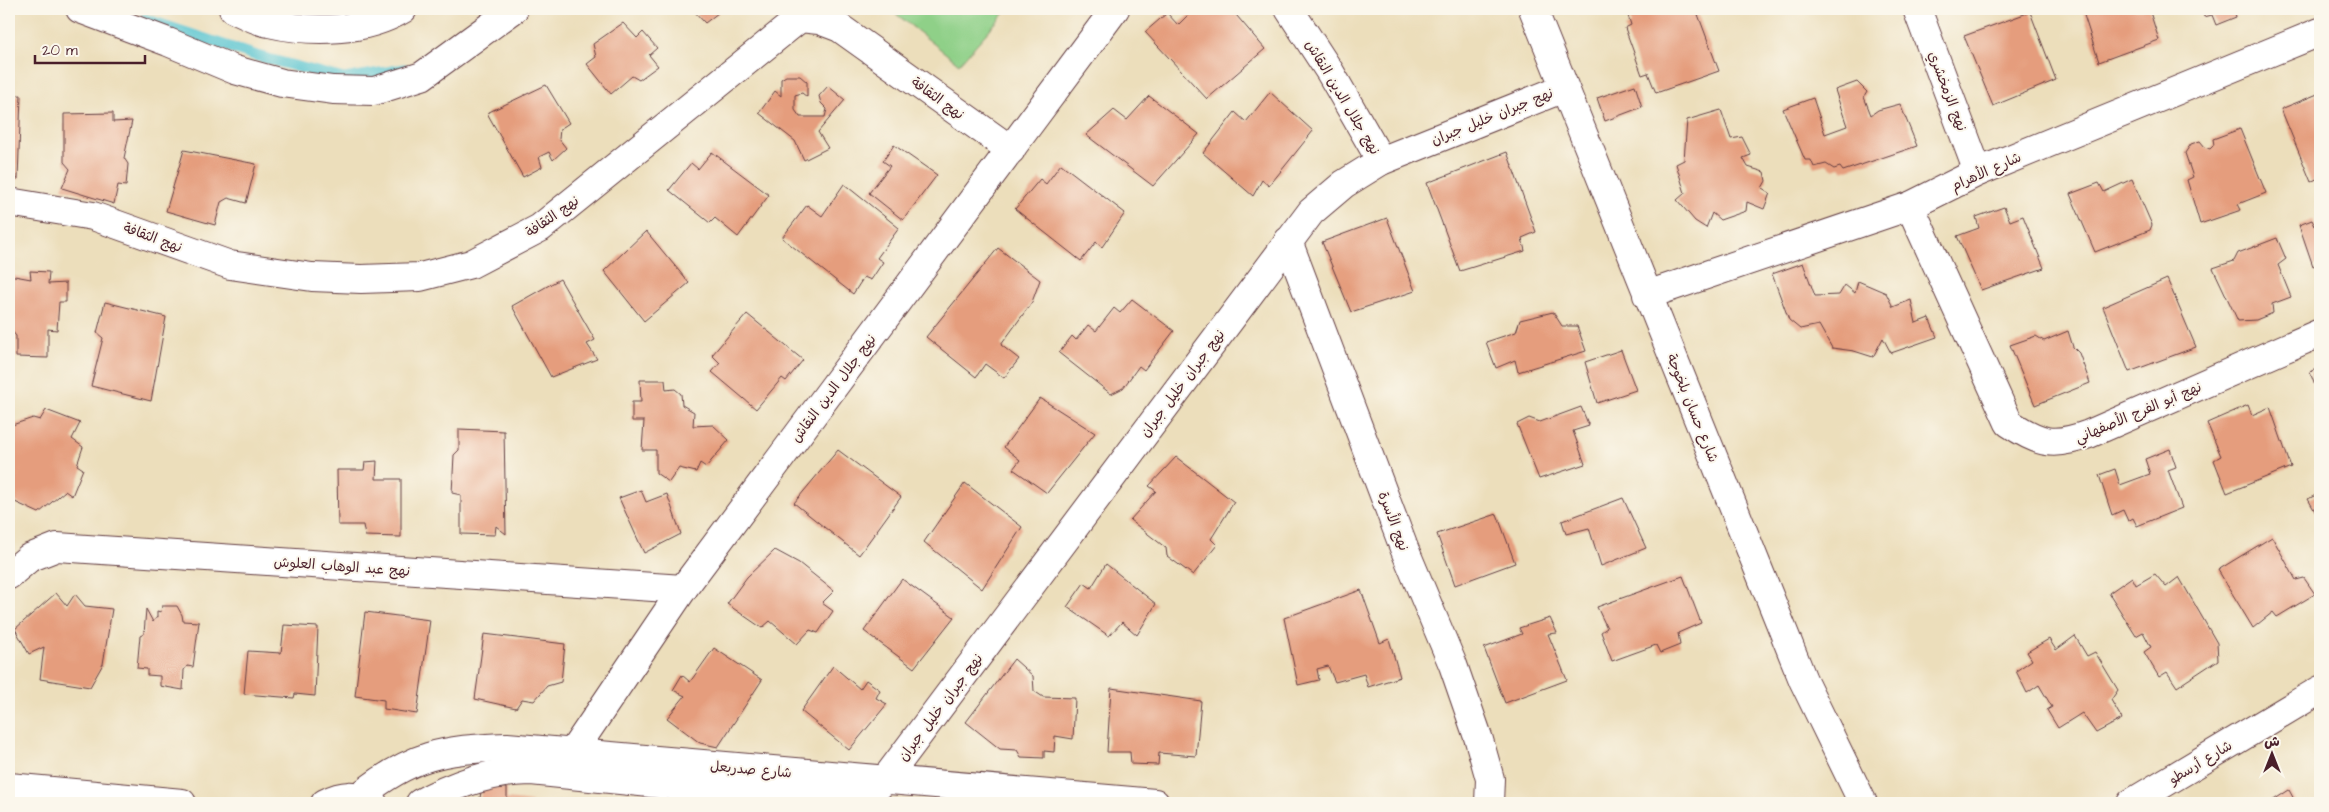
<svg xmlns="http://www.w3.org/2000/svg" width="2329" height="812" font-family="'Architects Daughter','Playpen Sans Arabic',sans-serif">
<rect width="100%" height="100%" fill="#fbf7ec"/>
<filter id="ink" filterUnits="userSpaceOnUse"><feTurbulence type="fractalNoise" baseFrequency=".02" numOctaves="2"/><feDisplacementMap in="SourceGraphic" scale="10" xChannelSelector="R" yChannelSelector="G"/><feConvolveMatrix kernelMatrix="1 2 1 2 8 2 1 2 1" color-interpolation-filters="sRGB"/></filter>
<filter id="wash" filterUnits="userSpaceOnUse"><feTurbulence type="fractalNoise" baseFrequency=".0096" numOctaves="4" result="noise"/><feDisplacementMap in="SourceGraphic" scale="20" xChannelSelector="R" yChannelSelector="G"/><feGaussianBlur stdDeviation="1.12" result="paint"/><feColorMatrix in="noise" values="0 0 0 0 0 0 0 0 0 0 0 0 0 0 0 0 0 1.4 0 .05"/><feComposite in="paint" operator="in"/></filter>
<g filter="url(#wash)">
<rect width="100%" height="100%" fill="#ecdebb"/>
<!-- green -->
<path fill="#8fd088" stroke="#6c785a" d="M890 9H1008L959 64Z"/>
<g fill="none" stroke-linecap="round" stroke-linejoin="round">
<!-- stream -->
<path stroke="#58c4d0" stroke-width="11" d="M145 19 257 56 344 79 404 69"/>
</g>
<g id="blocks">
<!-- building -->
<g fill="#e59d7d">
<path d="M692 9H723L705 23Z"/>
<path d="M1194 9H1231L1265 49 1207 99 1145 32 1167 13 1178 25Z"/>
<path d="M1626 9H1696L1719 71 1656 93 1648 73 1642 75 1625 28 1631 25Z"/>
<path d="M2082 9H2149L2159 40 2099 62Z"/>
<path d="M2202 9H2234L2236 17 2216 25 2212 15 2204 17Z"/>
<path d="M2030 12 2056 80 1993 106 1964 36Z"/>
<path d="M623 23 637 38 643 32 657 48 649 55 658 66 639 80 632 76 611 94 587 64 596 57 593 44Z"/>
<path d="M786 76H800L807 82V97L802 93 795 95V110L800 117H825L827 109 821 103 819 96 828 86 845 100 818 132 828 148 804 160 795 141 759 113 775 91 781 96V79Z"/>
<path d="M1857 82 1867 92 1864 97 1871 115 1878 110 1900 104 1917 146 1843 171 1840 167 1834 169 1826 164 1814 167 1811 160H1805L1783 109 1813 98 1825 134 1847 126 1835 90Z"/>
<path d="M546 85 569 123 560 129 559 139 566 148 553 160 549 152 539 157 542 167 523 177 487 113Z"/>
<path d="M1635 85 1642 107 1605 121 1597 98Z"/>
<path d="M1270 92 1313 131 1269 186 1262 180 1253 196 1203 153 1235 112 1246 122Z"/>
<path d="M2320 93V177L2311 182 2281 109Z"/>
<path d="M21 95 18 179H9V96Z"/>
<path d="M1149 96 1199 134 1153 186 1086 135 1114 110 1127 120Z"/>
<path d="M1721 110 1731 139 1742 137 1751 155 1743 158 1748 167 1764 172 1766 181 1762 188 1770 193 1764 209 1747 202 1746 211 1720 220 1712 213 1706 228 1695 221 1677 200 1685 193 1676 164 1684 160 1687 120Z"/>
<path d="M113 113V122L132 121 124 158 128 164 126 186 118 185 114 204 62 188 70 169 64 162V114Z"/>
<path d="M2240 129 2266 193 2238 204 2241 210 2200 224 2187 180 2193 177 2185 153 2191 144 2200 141 2205 147 2210 149 2214 145 2213 139Z"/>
<path d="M894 145 937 175 903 220 869 193 890 166 883 161Z"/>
<path d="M184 150 256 164 246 203 228 198 221 202 215 225 166 211Z"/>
<path d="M712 152 769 195 738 237 715 218 710 223 669 190 691 163 698 169Z"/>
<path d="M1507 152 1536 232 1522 238 1525 251 1460 271 1427 183Z"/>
<path d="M1061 164 1125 213 1102 247 1096 242 1081 261 1015 209 1040 179 1046 184Z"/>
<path d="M2132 179 2152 225 2150 230 2095 252 2070 194 2099 183 2104 192Z"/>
<path d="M844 184 899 228 877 258 883 262 871 280 864 277 853 294 782 238 807 205 822 216Z"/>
<path d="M2004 207 2010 221 2023 216 2044 268 1981 290 1957 236 1979 228 1976 217Z"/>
<path d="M1387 218 1415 291 1351 312 1322 242Z"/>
<path d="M2312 220 2315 226 2320 223V263L2313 266 2299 225Z"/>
<path d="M646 231 689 283 644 321 604 271Z"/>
<path d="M2277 238 2286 259 2278 265 2291 297 2272 304 2273 313 2256 320 2238 321 2213 268 2234 261 2238 253Z"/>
<path d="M998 248 1040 280 1032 302 1001 345 1019 359 1004 378 985 364 976 377 926 337Z"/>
<path d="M1803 263 1815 296 1839 295 1845 285 1855 293 1858 281 1886 293 1893 307 1911 300 1916 323 1929 318 1937 337 1891 353 1883 338 1873 357 1854 351 1832 348 1819 325 1800 329 1789 320 1772 274Z"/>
<path d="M30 271 49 272 48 284 66 283V302H59L57 330 48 329V358L16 357V336L11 330V321H9V275L31 279Z"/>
<path d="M560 279 595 340 587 344 597 359 551 377 512 306Z"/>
<path d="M2167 279 2196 347 2129 372 2103 307Z"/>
<path d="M1132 299 1174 331 1144 370 1139 366 1123 388 1111 394 1059 353 1072 336 1076 340 1088 325 1096 331 1114 308 1120 313Z"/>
<path d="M105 302 166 317 151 401 91 386 103 338 97 333Z"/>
<path d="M1553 312 1562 326H1577L1586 351 1518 372 1515 360 1496 368 1486 342 1516 332 1520 320Z"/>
<path d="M747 314 803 360 786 381 782 378 756 409 712 372 720 363 712 355Z"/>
<path d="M2068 331 2073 347 2079 353 2090 383 2035 405 2010 345 2036 336 2044 341Z"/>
<path d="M1621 350 1636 390 1597 403 1585 362Z"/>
<path d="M2320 368V400L2310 372Z"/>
<path d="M640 380H665L666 390 675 389 681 394 682 405 694 412 693 426 713 425 729 440 706 467 700 463 696 472 679 468 669 482 656 473V450H642L644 421H632V402H641Z"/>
<path d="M1040 398 1095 433 1047 493 1013 469 1020 460 1004 447Z"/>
<path d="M2248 405 2252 415 2270 407 2291 467 2227 493 2214 460 2221 456 2207 423Z"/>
<path d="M1581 407 1589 426 1573 431 1585 464 1539 479 1517 424 1529 418 1540 422Z"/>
<path d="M46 410 80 423 72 439 83 447 77 465 83 469 72 496 65 491 39 513 15 502 9 494V481L13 477 9 472V426L33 418 40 420Z"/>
<path d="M459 429 504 431 506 534 496 526 495 535 461 534V495L452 493 454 455 459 450Z"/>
<path d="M2170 449 2176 467 2168 470 2182 508 2137 526 2133 518 2128 521 2123 510 2112 515 2099 475 2115 469 2120 485 2150 474 2145 459Z"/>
<path d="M838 450 901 497 859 555 794 503Z"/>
<path d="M1176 457 1234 502 1211 539 1217 545 1193 575 1167 556 1166 548 1130 520 1156 491 1149 486Z"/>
<path d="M377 461 376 479H401V537L365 536 363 525H338L337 470H364L365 462Z"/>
<path d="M965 483 1022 527 982 589 924 542Z"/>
<path d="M641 490 646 502 667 494 681 534 644 553 619 498Z"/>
<path d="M2320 493V520L2308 499Z"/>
<path d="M1623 498 1646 548 1601 566 1589 528 1566 534 1562 521Z"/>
<path d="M1497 514 1515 563 1455 585 1437 534Z"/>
<path d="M2272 537 2296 580 2304 578 2315 594 2277 617 2273 612 2253 628 2218 570Z"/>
<path d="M775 550 799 563 834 591 822 603 833 611 818 633 810 630 797 644 770 621 762 628 727 604 747 577Z"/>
<path d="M1106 564 1156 604 1137 635 1122 622 1109 636 1067 607 1084 583 1091 588Z"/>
<path d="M2155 574 2166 587 2179 577 2217 643 2218 660 2177 687 2167 672 2159 677 2144 652 2151 647 2143 632 2136 636 2109 593 2132 577 2136 585Z"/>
<path d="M1683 576 1701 623 1678 633 1680 645 1660 653 1656 645 1612 661 1601 632 1607 628 1597 607Z"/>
<path d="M902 579 954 617 914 668 864 631Z"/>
<path d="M1361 590 1380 643 1389 639 1400 677 1368 687 1364 674 1335 682 1328 666 1317 669 1319 680 1298 685 1284 618Z"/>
<path d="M56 593 67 606 75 594 85 606 112 609 103 664 90 687 40 679 44 647 29 654 15 629Z"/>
<path d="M162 606H177L182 615 183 621 199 622 193 667 187 666 184 670 183 690 160 686V676L147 675V669L137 668 140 636 144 634 146 609 153 622 157 617V611L161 612Z"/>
<path d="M365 612 430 620 417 714 384 709V700L355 696Z"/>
<path d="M1550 618 1557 633 1548 634 1567 680 1505 703 1484 648 1522 634 1519 628Z"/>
<path d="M284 625 318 627 315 696 295 694 294 698 244 694 248 651 281 653Z"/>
<path d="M484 634 565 644 561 682 547 686 534 701 522 699 516 708 475 699Z"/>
<path d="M2075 636 2087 656 2095 652 2118 690 2111 700 2122 719 2096 733 2082 713 2058 728 2047 710 2052 707 2039 685 2027 693 2016 671 2032 660 2027 652 2049 639 2056 650Z"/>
<path d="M714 648 762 680 718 747 700 743 667 718 685 696 673 690 682 675 690 682Z"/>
<path d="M1014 659 1033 676 1034 691 1043 697 1075 698 1073 739 1055 736 1054 752 1044 751V758L1021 757 1017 750 1000 749 966 722Z"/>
<path d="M833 666 860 689 866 680 880 690 876 698 887 704 849 750 801 711Z"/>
<path d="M1111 688 1201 701 1196 756 1159 753 1158 765 1131 764 1130 752H1107Z"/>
<path d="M482 787 507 788V799L539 803H479Z"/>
<path d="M2289 790 2296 803H2269Z"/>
</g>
</g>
</g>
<g filter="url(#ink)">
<use href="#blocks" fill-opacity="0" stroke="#623c41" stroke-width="1"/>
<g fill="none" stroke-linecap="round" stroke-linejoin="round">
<!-- minor casing -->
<g stroke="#623c41" stroke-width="30">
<g id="minor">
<path d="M80 9 168 42 235 70 282 83 333 90 374 91 422 76 514 9"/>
<path d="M233 9C244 14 257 21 269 23 312 33 365 32 403 9"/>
<path d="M1289 9 1330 72 1381 161"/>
<path d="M1533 9 1803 680 1863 803"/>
<path d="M1917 9 1978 172"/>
<path d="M9 202 93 216 230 265 312 277 361 279 420 277 471 264 540 228 800 18 819 20 840 28 1011 150"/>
<path d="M1910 206 2009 423C2040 444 2054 447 2089 434L2320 333"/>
<path d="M1288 241 1404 548 1453 665 1479 740 1490 779 1489 803"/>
<path d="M1647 295 1910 206 1978 172 2320 32"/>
<path d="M9 575 29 558 57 547 683 589"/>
<path d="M561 772 572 753 683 589 1115 9"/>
<path d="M860 803 884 781 1311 212 1344 184 1381 161 1564 88"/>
<path d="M2131 803 2320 690"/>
</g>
</g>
<!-- tertiary casing -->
<g stroke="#623c41" stroke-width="30">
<g id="tertiary">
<path d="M9 787 182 803"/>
<path d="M360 796C411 755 443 749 507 747L1155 803"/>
<path d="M325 803C342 794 356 793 373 803"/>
<path d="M420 803C455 784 491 771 531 771L848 803"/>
</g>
</g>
<!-- minor -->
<use href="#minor" stroke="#fff" stroke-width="28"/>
<!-- tertiary -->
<use href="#tertiary" stroke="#fff" stroke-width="28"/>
</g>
</g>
<g text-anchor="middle" stroke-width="4" stroke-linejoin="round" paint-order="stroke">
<!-- street labels -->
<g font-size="14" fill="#4a1f2b" stroke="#fbf7ec">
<text transform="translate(1948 91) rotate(69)" y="5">نهج الزمخشري</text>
<text transform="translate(1343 97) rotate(59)" y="5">نهج جلال الدين النقاش</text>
<text transform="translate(938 98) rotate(36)" y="5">نهج الثقافة</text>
<text transform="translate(1492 116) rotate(-22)" y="5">نهج جبران خليل جبران</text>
<text transform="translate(1986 171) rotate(-24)" y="5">شارع الأهرام</text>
<text transform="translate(552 216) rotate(-35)" y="5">نهج الثقافة</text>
<text transform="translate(153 237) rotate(20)" y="5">نهج الثقافة</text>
<text transform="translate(1182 383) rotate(-53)" y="5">نهج جبران خليل جبران</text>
<text transform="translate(833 388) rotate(-53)" y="5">نهج جلال الدين النقاش</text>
<text transform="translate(1693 408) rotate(68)" y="5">شارع حسان بلخوجة</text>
<text transform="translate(2138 412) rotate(-23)" y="5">نهج أبو الفرج الأصفهاني</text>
<text transform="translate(1394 521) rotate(69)" y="5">نهج الأسرة</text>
<text transform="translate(342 566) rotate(4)" y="5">نهج عبد الوهاب العلوش</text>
<text transform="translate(940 707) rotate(-53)" y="5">نهج جبران خليل جبران</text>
<text transform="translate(2200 762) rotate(-31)" y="5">شارع أرسطو</text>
<text transform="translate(751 769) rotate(5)" y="5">شارع صدربعل</text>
</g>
</g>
<!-- margin -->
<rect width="2329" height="812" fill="none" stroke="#fbf7ec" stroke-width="30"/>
<!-- north arrow -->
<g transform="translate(2272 754)" stroke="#fbf7ec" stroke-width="4" paint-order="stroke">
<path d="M0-4L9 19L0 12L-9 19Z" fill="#4a1f2b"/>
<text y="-8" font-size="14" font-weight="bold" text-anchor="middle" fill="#4a1f2b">ش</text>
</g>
<!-- scale -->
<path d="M35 55v8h110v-8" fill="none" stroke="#4a1f2b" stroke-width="2.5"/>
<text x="42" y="55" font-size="15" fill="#4a1f2b" stroke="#fbf7ec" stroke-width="4" paint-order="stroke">20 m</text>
</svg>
